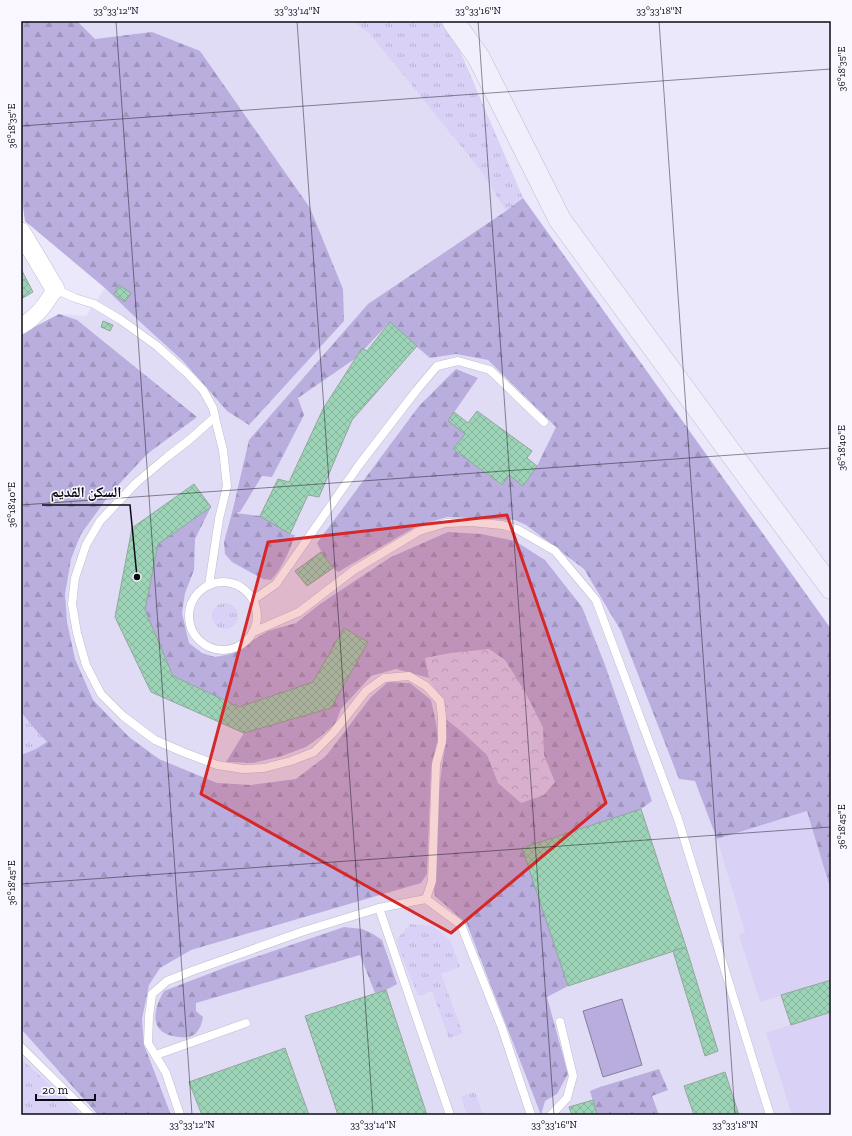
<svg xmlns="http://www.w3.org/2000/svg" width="852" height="1136" font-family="'Zilla Slab','Noto Naskh Arabic',serif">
<defs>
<pattern id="grass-tufts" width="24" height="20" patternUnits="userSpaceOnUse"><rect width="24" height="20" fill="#d9d1f6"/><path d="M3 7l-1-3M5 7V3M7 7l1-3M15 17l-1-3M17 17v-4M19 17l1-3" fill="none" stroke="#b9b2d2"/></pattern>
<pattern id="forest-firs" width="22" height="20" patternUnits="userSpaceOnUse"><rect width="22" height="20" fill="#b9aede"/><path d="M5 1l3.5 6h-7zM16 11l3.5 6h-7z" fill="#9e94bd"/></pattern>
<pattern id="park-crowns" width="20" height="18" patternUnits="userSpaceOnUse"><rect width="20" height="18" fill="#d9d1f6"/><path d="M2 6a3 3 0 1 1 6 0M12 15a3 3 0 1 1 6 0" fill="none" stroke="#b9b2d2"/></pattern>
<pattern id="building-cross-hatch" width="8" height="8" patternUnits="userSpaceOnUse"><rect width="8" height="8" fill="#9dd4b8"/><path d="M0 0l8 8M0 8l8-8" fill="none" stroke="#86b59d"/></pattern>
</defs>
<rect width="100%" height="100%" fill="#ece8fb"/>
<!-- built -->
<path fill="#e1dcf6" d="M21 21H446L448 23 523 198 831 629V1115H98L86 1100 77 1111 21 1058V334L59 314 86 316 105 288 25 221 21 191Z"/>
<!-- grass -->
<g fill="url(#grass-tufts)">
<path d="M352 21H446L448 23 523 198 506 211 482 172 370 34Z"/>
<circle cx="225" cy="616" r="13"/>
<path d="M21 712 34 728 47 742 36 749 21 755Z"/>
<path d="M410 924 433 926 450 940 460 967 441 974 463 1033 449 1039 432 991 418 996 399 949 397 939Z"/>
<path d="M21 1058 77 1111 82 1115H21Z"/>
<path d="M475 1092 483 1115H467L461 1096Z"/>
</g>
<!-- forest -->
<g fill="url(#forest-firs)">
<path d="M21 21H77L95 39 152 32 200 51 310 208 343 289 344 321 249 425 227 411 183 361 138 320 105 288 25 221 21 191Z"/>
<path d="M523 198 831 629V891L806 812 717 839 695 781 679 779 621 631 584 569 526 525 515 520 447 517 417 526 338 572C329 565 322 554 317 543L419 406 456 369 478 378 448 421 465 434 454 449 501 485 509 475 524 485 537 466 556 427 488 360 456 354 430 358 389 323 356 358 298 398 304 415 272 477 262 476 240 512 235 513 260 516 290 534 295 535C289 552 283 567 271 580L263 579 232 562 225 554 224 542 232 513 249 440 368 304 506 211Z"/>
<path d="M59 314 77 320 197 417 147 454 110 494 81 534 71 559 65 594 67 622 75 659 93 700 129 737 159 759 217 783 251 785 296 779 326 756 371 697 388 682 410 683 431 700 436 723 438 739 431 769 427 874 421 883 191 950 160 968 149 985 142 1019 144 1045 171 1115H98L22 1030 21 1027V755L36 749 47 742 34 728 21 712V334Z"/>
<path d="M211 507 195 539 194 570 185 593 182 613 189 643 202 653 215 657 231 654 238 651 253 640 268 631 296 623 320 604 391 557 448 532 481 534 515 541 545 560 582 607 605 665 652 801 641 809 523 849 568 986 547 997 568 1074 557 1094 545 1101 541 1115 467 924 435 896 434 889 436 876 439 789 443 759 447 736 446 719 441 696 429 678 396 669 371 676 341 709 335 724 320 737 306 747 282 756 253 763 226 762 244 733 313 682 239 707 173 676 145 610 158 544Z"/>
<path d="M344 927 362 929 373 934 382 940 397 984 386 990 375 993 360 955 196 1003V1011L203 1017C202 1022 200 1030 195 1034 191 1037 185 1038 180 1037 150 1035 151 1013 164 991L229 966Z"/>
<path d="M659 1069 668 1090 652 1096 659 1115H597L590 1091 600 1087Z"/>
</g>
<!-- park -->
<path fill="url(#park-crowns)" d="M489 649 505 660 524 690 543 727 544 755 555 782 544 795 521 803 498 783 487 755 462 732 446 719 441 696 429 678 425 658 450 653Z"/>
<!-- pitch -->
<g fill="#d9d1f6">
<path d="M807 811 831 891V980L760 1002 739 935 745 932 717 839Z"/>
<path d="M831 1012V1115H792L766 1033Z"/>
</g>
<!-- water -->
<path fill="#b8addc" stroke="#857c9f" d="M622 999 642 1065 603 1077 583 1011Z"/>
<!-- building -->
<g fill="url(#building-cross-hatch)" stroke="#92a69b">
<path d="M21 269 33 292 21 299Z"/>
<path d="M119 285 131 293 125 302 114 294Z"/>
<path d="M103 321 113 325 110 331 101 327Z"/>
<path d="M390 322 417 346 352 420 319 497 308 495 290 534 260 516 278 479 289 482 323 409 362 348 367 351Z"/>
<path d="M477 411 532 451 527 458 537 466 523 486 509 475 502 485 453 449 465 434 448 421 454 412 468 423Z"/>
<path d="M194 484 211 507 158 544 145 610 173 676 239 707 313 682 344 628 368 642 331 708 244 733 151 692 115 617 132 528Z"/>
<path d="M321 552 333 568 307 586 295 571Z"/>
<path d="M641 809 686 947 568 986 522 848Z"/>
<path d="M686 947 718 1051 705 1056 673 951Z"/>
<path d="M831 980V1012L791 1025 781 995Z"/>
<path d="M386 990 427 1115H338L305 1016Z"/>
<path d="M285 1048 309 1115H202L189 1082Z"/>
<path d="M725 1072 739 1115H694L684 1086Z"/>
<path d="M593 1100 597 1115H572L569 1107Z"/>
</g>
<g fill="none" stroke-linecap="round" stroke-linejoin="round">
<!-- service casing -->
<g stroke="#c0bccf" stroke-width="9">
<g id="service">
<path d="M55 289 75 298 94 304 121 320 157 346 187 373 203 390 213 408 215 417 189 440 167 457 136 483 100 521 86 545 75 578 72 604 77 633 86 665 101 694 123 716 155 740 183 752 217 765 243 769 264 768 291 761 314 752 333 733 366 691 384 678 409 676 426 686 440 701 442 717V742L436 764 432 881 426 899 379 908 304 931 192 971 167 981 152 994 149 1016 148 1043 166 1073 180 1115"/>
<circle cx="223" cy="616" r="34"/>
<path d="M209 585 219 519 227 486 223 450 215 418"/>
<path d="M253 600 276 584 359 465 416 391 437 366 458 361 490 370 544 422"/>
<path d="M253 632 299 612 354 570 419 531 446 523 471 522 502 525 517 529 555 551 596 600 678 819 770 1115"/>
<path d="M426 899 461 925 502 1028 531 1115"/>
<path d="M379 908 449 1112"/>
<path d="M21 1047 90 1115"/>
<path d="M156 1055 246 1023"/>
<path d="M551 1115 567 1098 573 1076 560 1022"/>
</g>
</g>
<!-- minor casing -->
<g stroke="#c0bccf" stroke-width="17">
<path id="minor" d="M21 326C37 317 46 304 55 289"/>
</g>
<!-- tertiary casing -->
<g stroke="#c0bccf" stroke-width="20">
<path id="tertiary" d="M21 232 55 289"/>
</g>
<!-- secondary casing -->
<g stroke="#c0bccf" stroke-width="23">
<path id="secondary" d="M453 21 479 58 560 220 747 475 831 588"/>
</g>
<!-- service -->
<use href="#service" stroke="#fff" stroke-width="8"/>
<!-- minor -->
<use href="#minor" stroke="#fff" stroke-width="16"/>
<!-- tertiary -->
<use href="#tertiary" stroke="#fff" stroke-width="19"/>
<!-- secondary -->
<use href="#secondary" stroke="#f2effd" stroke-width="22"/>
</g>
<!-- marked area -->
<path fill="#d62828" fill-opacity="0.2" stroke="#d62828" stroke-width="3" stroke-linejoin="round" d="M507 515 606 803 451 933 201 794 268 542Z"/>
<!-- ticks -->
<path fill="none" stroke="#0d0b12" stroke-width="1" stroke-opacity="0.45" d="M116 21 192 1115M297 21 373 1115M478 21 554 1115M659 21 735 1115M21 126 831 69M21 505 831 448M21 884 831 827"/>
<!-- callouts -->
<path fill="none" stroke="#0d0b12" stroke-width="1.5" d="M137 577L130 505H42"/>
<circle fill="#0d0b12" stroke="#f9f7ff" stroke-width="1.5" cx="137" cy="577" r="4"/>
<g font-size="15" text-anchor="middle" font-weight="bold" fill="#0d0b12" stroke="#f9f7ff" stroke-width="3" stroke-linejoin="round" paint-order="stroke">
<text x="86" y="497">السكن القديم</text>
</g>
<!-- border -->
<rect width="852" height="1136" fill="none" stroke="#f9f7ff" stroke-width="44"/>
<!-- scale -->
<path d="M36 1094v6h59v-6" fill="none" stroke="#0d0b12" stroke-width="2"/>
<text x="42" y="1094" font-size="12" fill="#0d0b12" stroke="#f9f7ff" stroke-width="3" paint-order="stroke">20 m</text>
<rect x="22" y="22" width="808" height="1092" fill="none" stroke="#0d0b12" stroke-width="1.5"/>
<g font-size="10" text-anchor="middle" fill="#0d0b12">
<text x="116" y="14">33°33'12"N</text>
<text x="297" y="14">33°33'14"N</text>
<text x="478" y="14">33°33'16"N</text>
<text x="659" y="14">33°33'18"N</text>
<text transform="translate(841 69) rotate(-90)" y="4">36°18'35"E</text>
<text transform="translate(11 126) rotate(-90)" y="4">36°18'35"E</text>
<text transform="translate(841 448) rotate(-90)" y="4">36°18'40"E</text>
<text transform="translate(11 505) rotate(-90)" y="4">36°18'40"E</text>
<text transform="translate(841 827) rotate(-90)" y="4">36°18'45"E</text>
<text transform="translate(11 883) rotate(-90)" y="4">36°18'45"E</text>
<text x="192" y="1128">33°33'12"N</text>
<text x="373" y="1128">33°33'14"N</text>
<text x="554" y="1128">33°33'16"N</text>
<text x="735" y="1128">33°33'18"N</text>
</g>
</svg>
